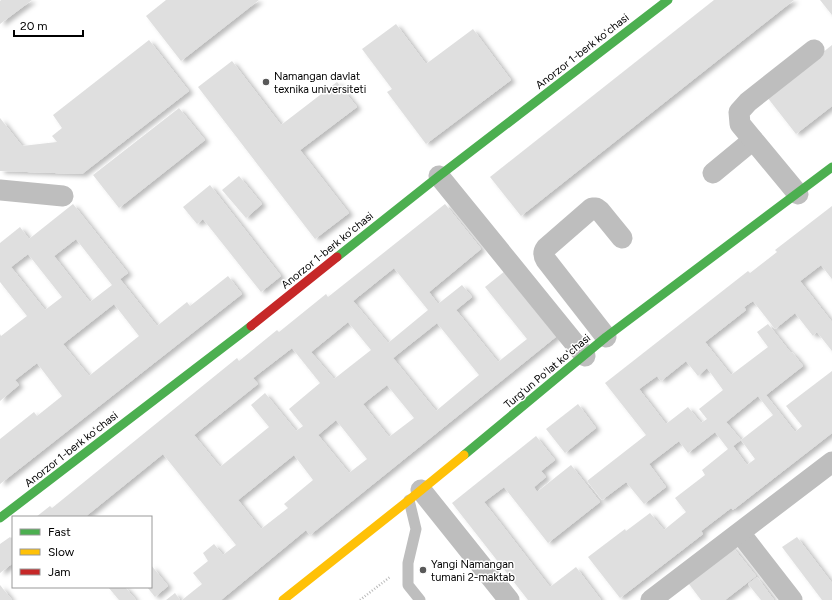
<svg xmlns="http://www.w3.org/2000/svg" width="832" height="600" font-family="Figtree,sans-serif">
<defs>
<filter id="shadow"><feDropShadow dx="4.5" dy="2.5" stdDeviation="2" flood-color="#0004"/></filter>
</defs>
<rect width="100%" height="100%" fill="#fff"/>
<!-- building -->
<g fill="#dfdfdf" fill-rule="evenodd" filter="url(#shadow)">
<path d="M1 0H32L0 24V1Z"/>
<path d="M166 0H259L181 61 146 16Z"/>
<path d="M714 0H794L521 216 490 177Z"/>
<path d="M820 0H832V15Z"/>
<path d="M396 24 426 64 473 29 511 80 426 144 387 92 392 89 362 49Z"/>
<path d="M149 40 189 91 82 174 0 171V118L22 146 57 142 52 136 62 128 53 115Z"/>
<path d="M832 45V106L796 134 767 97Z"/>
<path d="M232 61 281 125 337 82 357 107 300 150 349 213 315 239 198 87Z"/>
<path d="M179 108 205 140 119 208 93 175Z"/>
<path d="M239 176 262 204 246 218 222 190Z"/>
<path d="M210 185 281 276 261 292 203 219 197 224 183 207Z"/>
<path d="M73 204 128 273 120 279 157 326 187 302 190 306 228 276 242 294 0 484V439L34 412 37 416 62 396 37 363 15 380 19 385 0 401V334L1 336 27 316 0 282V243L20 227 29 239ZM76 239 112 285 90 302 54 256ZM28 254 62 297 45 310 11 267ZM114 304 139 336 89 376 63 344Z"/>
<path d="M445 204 481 249 429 292 438 304 462 285 472 297 456 310 498 362 527 339 485 287 505 271 557 336 310 535 306 530 221 600H182L202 584 193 573 208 561 203 553 214 544 223 555 236 545 163 454 85 517H36L50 506 52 508 237 358 239 361 277 330 279 332 326 294 328 297ZM394 268 428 310 388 343 353 301ZM348 322 371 350 334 379 311 352ZM437 323 479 375 436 411 393 358ZM292 348 320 383 289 409 303 426 296 431 265 393 251 405 269 427 220 467 194 435 258 384 253 378ZM387 385 414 418 389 437 363 404ZM336 420 367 459 349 473 318 435ZM294 455 313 480 284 504 288 508 261 529 238 500Z"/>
<path d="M832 206V279L821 265 800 281 832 322V351L817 332 813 336 795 313 775 329 753 301 744 307 746 310 705 342 731 375 768 347 757 332 768 324 791 353 792 352 803 366 766 395 795 432 802 426 786 406 832 371V433L733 510 731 508 701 531 703 534 620 598 588 557 625 529 626 531 650 513 664 530 686 512 675 498 705 475 702 470 728 449 715 432 688 453 679 441 649 464 666 487 644 504 626 482 602 500 587 481 646 435 605 383 748 271 750 273 777 252 775 250ZM686 361 698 376 707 368 723 390 699 409 707 419 701 423 688 407 666 424 639 389 657 376 661 381ZM758 396 773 415 741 440 755 459 747 465 733 446 741 440 726 422Z"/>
<path d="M578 404 596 428 565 453 546 429Z"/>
<path d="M536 436 555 460 541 471 546 477 534 487 537 492 571 465 600 502 548 543 504 487 484 502 550 587 576 567 601 600H528L452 503Z"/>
<path d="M13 536V563L0 573V544L10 537 11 538Z"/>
<path d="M797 537 832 583V600H822L782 547Z"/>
<path d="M731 545 756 576 725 600H701L686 580Z"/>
<path d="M151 565 168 586 155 597 147 587H151Z"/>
<path d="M757 577 774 600H761L748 584Z"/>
<path d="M0 585 12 600H0Z"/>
<path d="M108 587H125L136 600H119Z"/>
<path d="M175 593 180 600H166Z"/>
</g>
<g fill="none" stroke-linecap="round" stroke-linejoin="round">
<!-- path -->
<path stroke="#b9b9b9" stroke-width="2.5" stroke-dasharray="1 2" stroke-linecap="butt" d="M360 600 390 577"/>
<!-- lane -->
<path stroke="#bebebe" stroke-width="11" d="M409 500 416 529 408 563V585L420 600"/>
<!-- street -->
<g stroke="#bebebe" stroke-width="21">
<path d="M713 173 753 140"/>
<path d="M439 176 585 356"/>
<path d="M0 190 63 196"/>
<path d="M798 194 740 124 739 112 748 102 814 50"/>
<path d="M606 337 546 260C543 255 543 252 546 248L592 208H596L600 211 622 238"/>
<path d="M421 490 509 600"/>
<path d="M740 533 792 600"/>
<path d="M651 600 832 462"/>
</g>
<!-- fast -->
<g stroke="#4caf50" stroke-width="9">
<path d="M337 257 439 176 668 0"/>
<path d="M464 455 606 337 832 167"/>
<path d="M0 518 251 326"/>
</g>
<!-- slow -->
<path stroke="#ffc107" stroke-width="9" d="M283 600 409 500 464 455"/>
<!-- jam -->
<path stroke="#c62828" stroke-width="9" d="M251 326 337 257"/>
</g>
<!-- markers -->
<g fill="#595959" stroke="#fff" stroke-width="1.5">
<circle cx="266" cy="82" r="4"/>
<circle cx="423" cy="570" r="4"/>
</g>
<g text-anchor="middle" stroke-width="3" stroke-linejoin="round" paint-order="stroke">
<!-- street labels -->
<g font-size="11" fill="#000" stroke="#fff">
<text transform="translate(582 51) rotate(-38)" y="4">Anorzor 1-berk koʻchasi</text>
<text transform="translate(327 250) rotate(-39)" y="4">Anorzor 1-berk koʻchasi</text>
<text transform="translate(547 371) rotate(-40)" y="4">Turgʻun Poʻlat koʻchasi</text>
<text transform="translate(71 449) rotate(-38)" y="4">Anorzor 1-berk koʻchasi</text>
</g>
<!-- poi labels -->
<g font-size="11" fill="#000" stroke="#fff" text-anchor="start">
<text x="274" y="80">Namangan davlat<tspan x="274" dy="13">texnika universiteti</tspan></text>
<text x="431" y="568">Yangi Namangan<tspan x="431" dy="13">tumani 2-maktab</tspan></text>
</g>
</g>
<!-- legend -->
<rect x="12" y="516" width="140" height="72" fill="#ffffff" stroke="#999999"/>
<rect x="20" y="529" width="20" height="6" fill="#4caf50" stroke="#999999"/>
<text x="48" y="536" font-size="12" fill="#000000">Fast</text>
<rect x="20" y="549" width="20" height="6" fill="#ffc107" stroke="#999999"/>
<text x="48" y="556" font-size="12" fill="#000000">Slow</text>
<rect x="20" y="569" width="20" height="6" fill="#c62828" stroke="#999999"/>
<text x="48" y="576" font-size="12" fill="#000000">Jam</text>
<!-- scale -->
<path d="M14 30v6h69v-6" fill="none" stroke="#000000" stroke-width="2"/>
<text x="20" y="30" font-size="12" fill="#000000" stroke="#ffffff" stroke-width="3" paint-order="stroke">20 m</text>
</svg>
